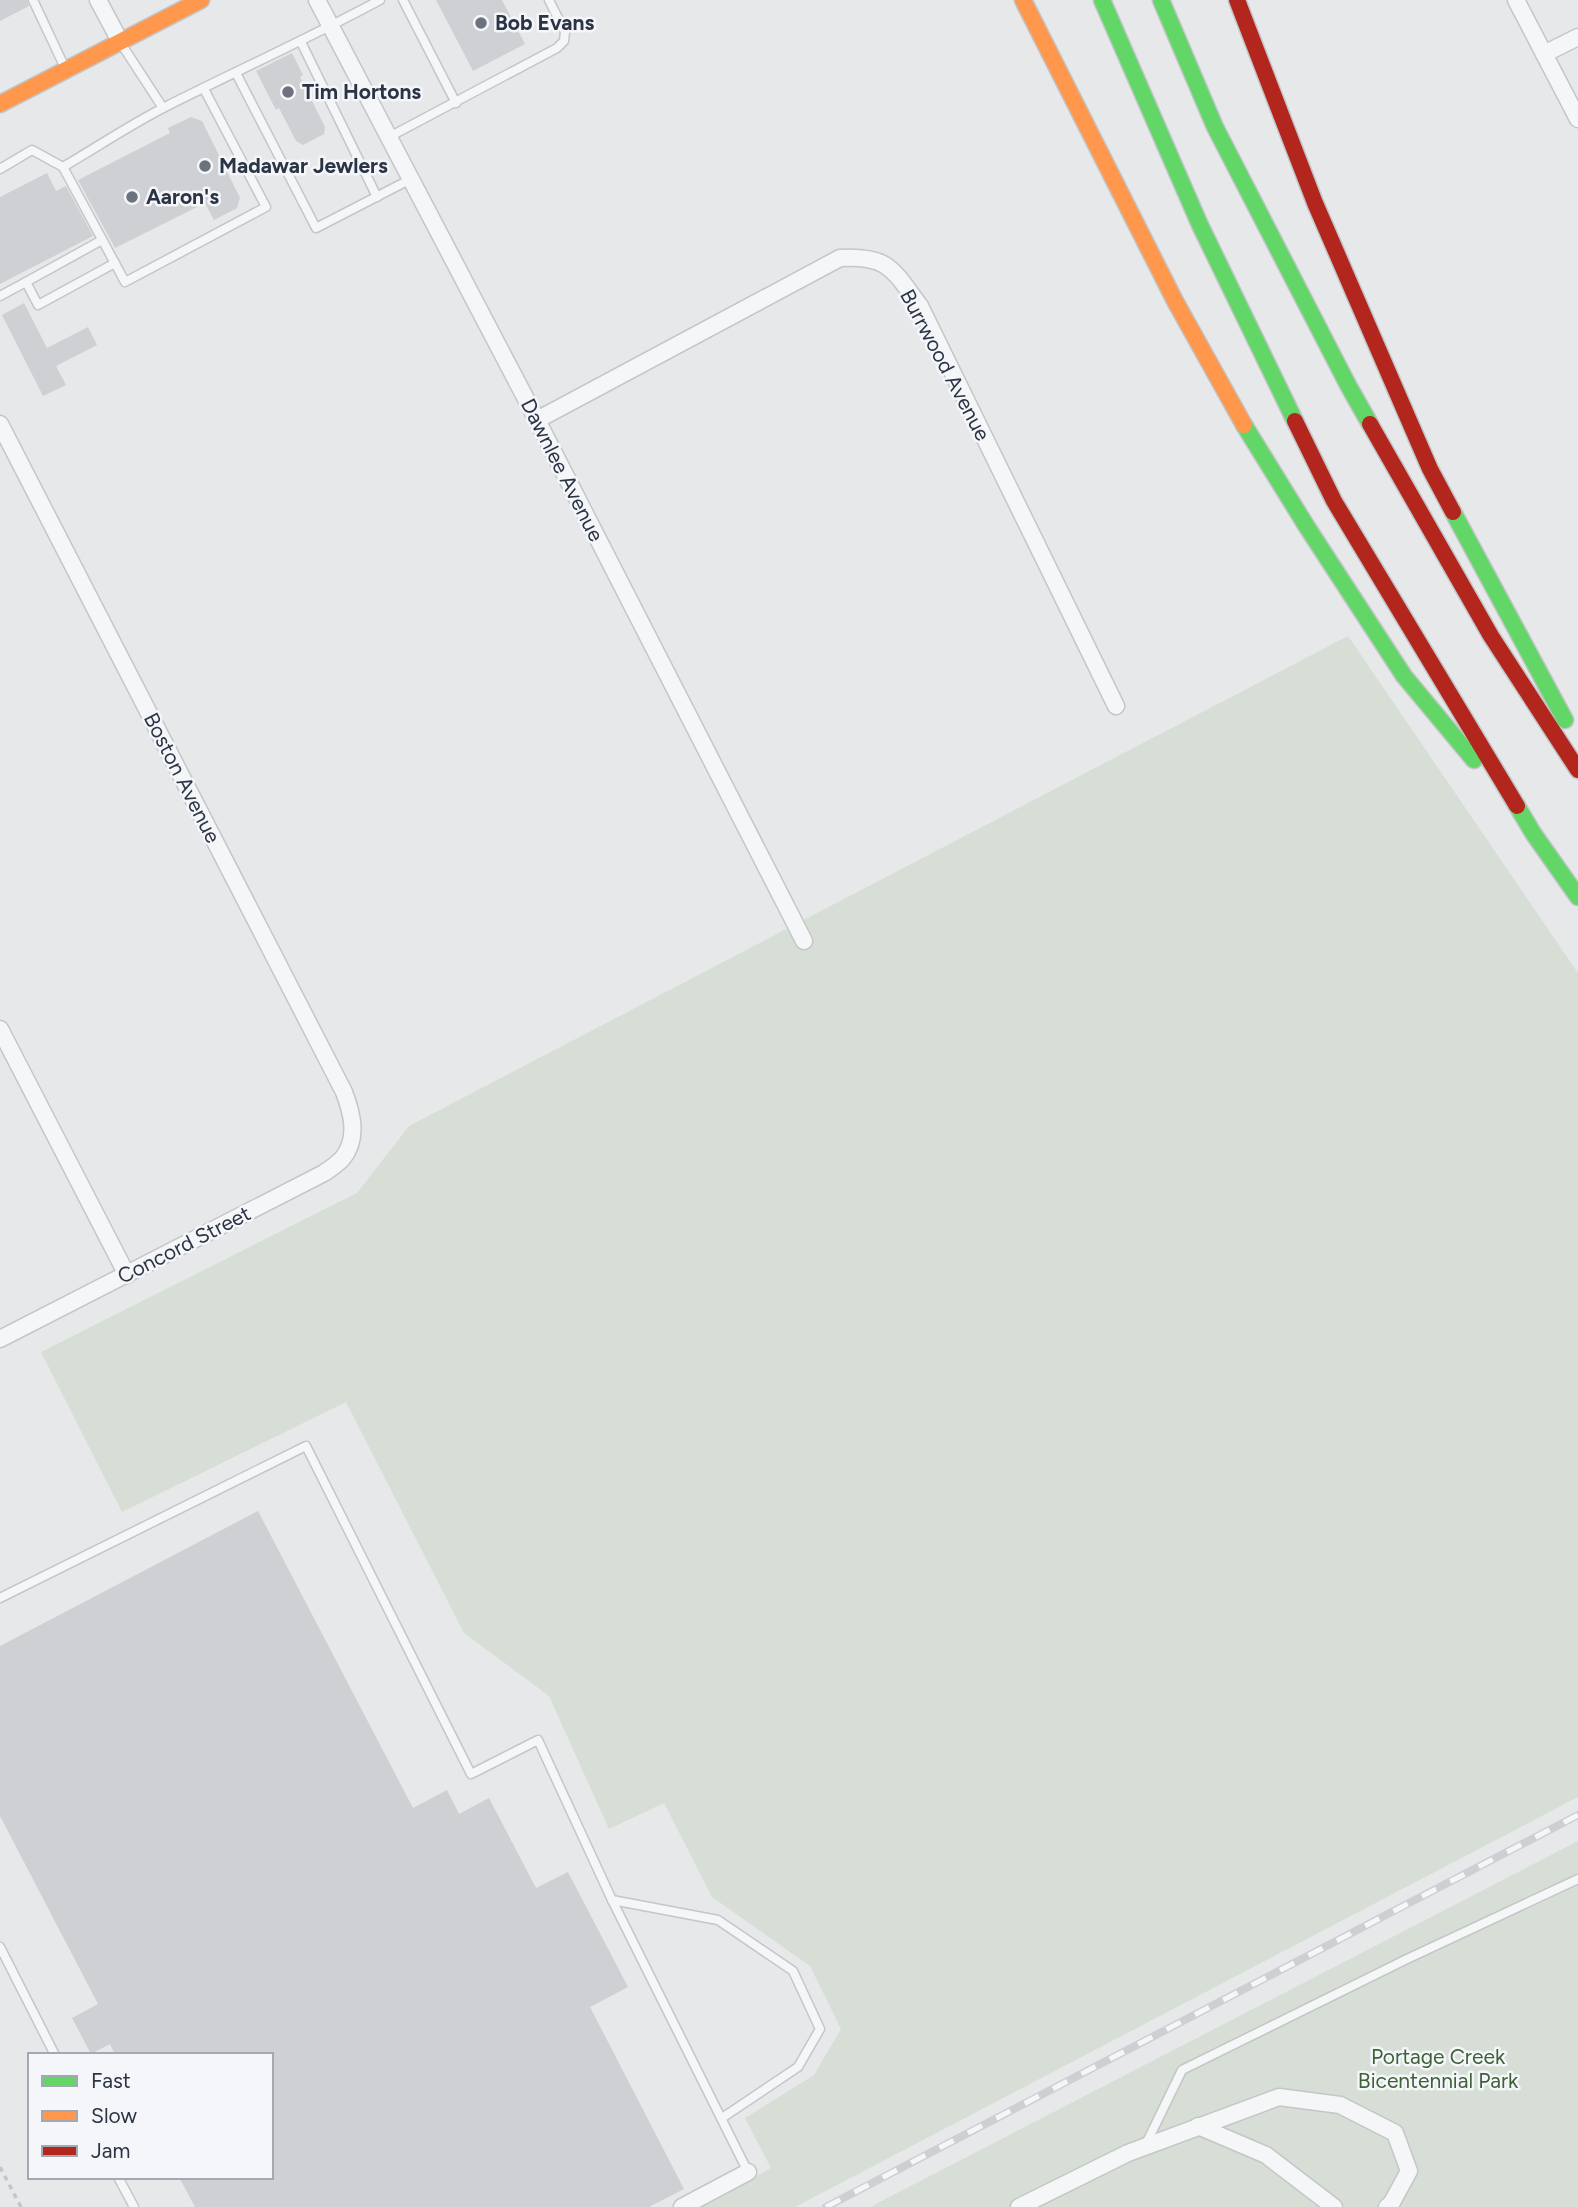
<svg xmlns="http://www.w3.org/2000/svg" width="1578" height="2207" font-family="Figtree,sans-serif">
<rect width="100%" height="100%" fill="#e6e8ea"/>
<!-- green -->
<g fill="#d6ded6">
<path d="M1348 636 1578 973V1797L795 2207H700L771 2168 745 2118 814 2075 841 2029 810 1966 712 1897 664 1803 609 1829 549 1696 464 1633 346 1402 122 1512 41 1352 357 1193 409 1126Z"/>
<path d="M1578 1841V2207H870Z"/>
</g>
<!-- building -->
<g fill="#ced0d3">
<path d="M0 0H27L29 6 0 21Z"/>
<path d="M436 0H502L525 44 473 71Z"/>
<path d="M292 53 303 75 300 77 325 127 324 134 303 145 296 141 279 108 276 110 256 71Z"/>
<path d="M191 117 202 121 240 198 237 208 214 220 205 203 115 248 78 180 170 133 168 128Z"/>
<path d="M47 173 56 191 66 186 93 236 0 284V197Z"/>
<path d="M24 303 47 348 88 327 97 345 56 366 66 385 43 396 2 315Z"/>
<path d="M258 1511 413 1808 447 1790 459 1814 489 1798 536 1888 568 1872 628 1987 590 2007 684 2189 649 2207H195L179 2177H271V2055H115L110 2044 91 2054 72 2018 98 2004 0 1816V1646Z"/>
</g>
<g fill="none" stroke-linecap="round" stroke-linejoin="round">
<!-- lane casing -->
<g stroke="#c4c6c8" stroke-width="11">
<g id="lane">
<path d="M33 0 65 68"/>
<path d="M403 0 456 103"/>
<path d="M301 42 377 197"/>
<path d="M122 45 163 108"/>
<path d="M236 73 316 228 411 179"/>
<path d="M204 89 266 207 125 282 63 167C97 147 130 125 165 107 236 71 310 38 380 0"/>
<path d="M389 137 557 48 564 41 565 32 549 0"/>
<path d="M0 169 32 150 63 167"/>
<path d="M26 282 102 240"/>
<path d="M0 296 26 282 38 305 115 263"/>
<path d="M0 1598 306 1446 471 1774 538 1740 612 1900 748 2172"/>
<path d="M612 1900 718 1920 793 1971 820 2029 798 2067 722 2118"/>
<path d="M0 1947 55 2055"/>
<path d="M1146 2144 1182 2070 1407 1959 1578 1879"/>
<path d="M118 2177 134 2207"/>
</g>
</g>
<!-- street casing -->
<g stroke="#c4c6c8" stroke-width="19">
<g id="street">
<path d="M98 0 121 43"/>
<path d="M317 0 537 420 804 941"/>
<path d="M1516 0 1578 119"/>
<path d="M1544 54 1578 37"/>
<path d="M537 420 840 258C889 255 893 270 920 306L1116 706"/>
<path d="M0 424 344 1092C352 1113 359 1139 342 1159 337 1164 330 1169 324 1173L0 1339"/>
<path d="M0 1029 127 1275"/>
<path d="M1198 2126 1266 2155 1334 2207"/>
<path d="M682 2207 748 2172"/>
<path d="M1019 2207 1128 2153 1279 2097 1340 2105 1395 2133 1409 2171 1391 2204 1387 2207"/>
</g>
</g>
<!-- fast casing -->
<g stroke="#c2c5c8" stroke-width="19">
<g id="fast">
<path d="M1102 0 1200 225 1295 421"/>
<path d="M1161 0 1215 127 1348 385 1370 424"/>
<path d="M1244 425 1307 527 1404 676 1474 760"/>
<path d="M1453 512 1565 720"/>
<path d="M1517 806 1533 833 1578 897"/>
</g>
</g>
<!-- slow casing -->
<g stroke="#c2c5c8" stroke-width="19">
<g id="slow">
<path d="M1023 0 1175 301 1244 425"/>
<path d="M0 104 201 0"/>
</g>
</g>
<!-- jam casing -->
<g stroke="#c2c5c8" stroke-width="19">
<g id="jam">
<path d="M1237 0 1315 203 1430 469 1453 512"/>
<path d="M1295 421 1334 501 1517 806"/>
<path d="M1370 424 1491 636 1578 770"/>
</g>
</g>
<!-- path -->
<path stroke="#c5c6ca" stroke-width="3.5" stroke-dasharray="5 5" stroke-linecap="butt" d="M0 2167 21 2207"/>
<!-- lane -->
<use href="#lane" stroke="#f5f6f7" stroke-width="8"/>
<!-- street -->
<use href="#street" stroke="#f5f6f7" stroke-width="16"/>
<!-- fast -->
<use href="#fast" stroke="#63d668" stroke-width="16"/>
<!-- slow -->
<use href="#slow" stroke="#ff974d" stroke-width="16"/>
<!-- jam -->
<use href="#jam" stroke="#b3261e" stroke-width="16"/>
<!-- rail casing -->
<g stroke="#cecfd2" stroke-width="8">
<path id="rail" d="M826 2207 1578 1815"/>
</g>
<!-- rail -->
<use href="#rail" stroke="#f4f6f9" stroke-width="5" stroke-dasharray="16" stroke-linecap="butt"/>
</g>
<!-- markers -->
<g fill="#6c737f" stroke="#f4f6f9" stroke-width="2.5">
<circle cx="481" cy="23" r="7"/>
<circle cx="288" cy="92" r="7"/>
<circle cx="205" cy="166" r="7"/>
<circle cx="132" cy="197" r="7"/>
</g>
<g text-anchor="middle" stroke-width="5" stroke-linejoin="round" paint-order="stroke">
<!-- poi labels -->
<g font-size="21" font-weight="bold" fill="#2b3445" stroke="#f4f6f9" text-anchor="start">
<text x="495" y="30">Bob Evans</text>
<text x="302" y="99">Tim Hortons</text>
<text x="219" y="173">Madawar Jewlers</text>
<text x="146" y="204">Aaron's</text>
</g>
<!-- street labels -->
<g font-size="21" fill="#2b3445" stroke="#f4f6f9">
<text transform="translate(945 365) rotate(62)" y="7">Burrwood Avenue</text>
<text transform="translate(562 470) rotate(63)" y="7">Dawnlee Avenue</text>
<text transform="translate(182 778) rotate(63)" y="7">Boston Avenue</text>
<text transform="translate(184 1245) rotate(-27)" y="7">Concord Street</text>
</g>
<!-- park labels -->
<g font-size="21" fill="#3f6138" stroke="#f4f6f9">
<text x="1438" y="2064">Portage Creek<tspan x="1438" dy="24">Bicentennial Park</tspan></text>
</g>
</g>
<!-- legend -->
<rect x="28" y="2053" width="245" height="126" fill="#f4f6f9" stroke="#a4a8b1" stroke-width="2"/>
<rect x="42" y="2076" width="35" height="10" fill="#63d668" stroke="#a4a8b1" stroke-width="2"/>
<text x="91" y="2088" font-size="21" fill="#2b3445">Fast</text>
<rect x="42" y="2111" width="35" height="10" fill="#ff974d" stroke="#a4a8b1" stroke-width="2"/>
<text x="91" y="2123" font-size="21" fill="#2b3445">Slow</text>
<rect x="42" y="2146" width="35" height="10" fill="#b3261e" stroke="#a4a8b1" stroke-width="2"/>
<text x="91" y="2158" font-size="21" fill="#2b3445">Jam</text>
</svg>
